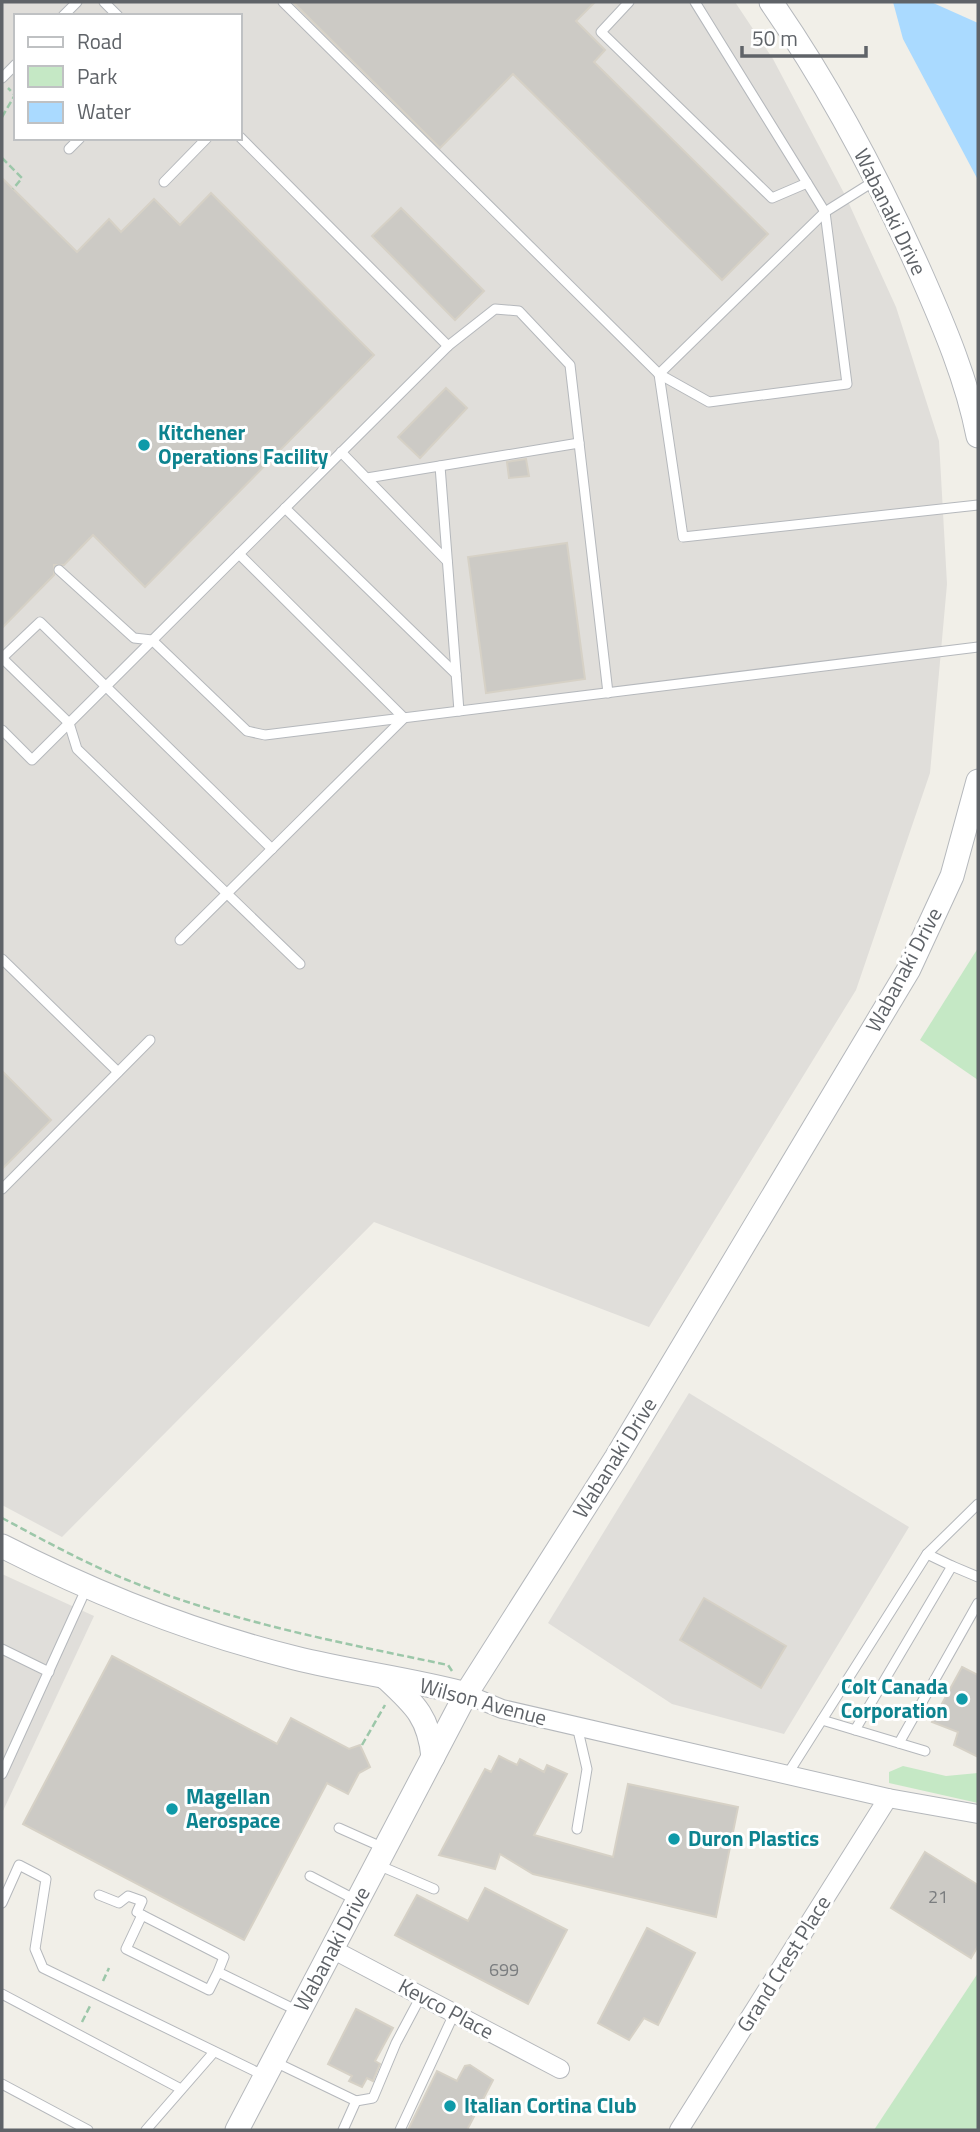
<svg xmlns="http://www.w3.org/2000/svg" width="980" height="2132" font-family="'Titillium Web',sans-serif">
<rect width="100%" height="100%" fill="#f1efe8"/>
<!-- industrial -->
<g fill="#e0deda" fill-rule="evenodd">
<path d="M2 2H735L773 59 845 195 896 307 939 441 947 584 930 773 856 990 649 1327 374 1222 62 1537 2 1505ZM16 16H240V138H16Z"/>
<path d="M689 1393 909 1527 784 1734 672 1704 548 1623Z"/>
<path d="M2 1574 94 1616 2 1813Z"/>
</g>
<!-- green -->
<g fill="#c5e8c5">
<path d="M978 948V1080L920 1040Z"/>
<path d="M903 1766 946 1776 978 1773V1803L889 1783V1772Z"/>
<path d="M978 1973V2130H874Z"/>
</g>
<!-- water -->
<path fill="#aadaff" d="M893 2H931L978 23V180L903 39Z"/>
<!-- building -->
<g fill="#cccac5" stroke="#d6d1c6" stroke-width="2">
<path d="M293 2H595L576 21 605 50 594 62 768 234 722 280 513 74 440 148Z"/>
<path d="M2 178 77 252 109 219 121 232 154 199 180 225 211 193 374 355 145 587 93 535 64 565H54V575L2 628Z"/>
<path d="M401 208 484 291 455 320 372 236Z"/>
<path d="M446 388 467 408 420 458 398 437Z"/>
<path d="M526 459 529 476 509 478 507 462Z"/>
<path d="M567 543 585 679 486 693 468 557Z"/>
<path d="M2 1071 51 1120 2 1169Z"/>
<path d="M704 1598 786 1646 761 1688 680 1640Z"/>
<path d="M112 1656 277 1744 291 1718 349 1749 360 1745 370 1767 359 1773 348 1794 327 1783 244 1940 23 1824Z"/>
<path d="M962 1667 978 1675V1757L954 1745 958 1732 932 1722Z"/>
<path d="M499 1756 517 1765 520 1759 544 1772 547 1765 567 1774 534 1835 613 1857 628 1784 738 1807 716 1917 533 1874 500 1854 495 1869 439 1855 485 1769 491 1772Z"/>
<path d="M925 1852 978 1885V1946L971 1958 891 1908Z"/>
<path d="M485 1888 567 1930 528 2004 395 1935 417 1895 468 1921Z"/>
<path d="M647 1928 695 1953 658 2025 644 2018 629 2040 598 2023Z"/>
<path d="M356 2009 393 2028 375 2061 380 2064 373 2081 367 2078 362 2087 349 2081 352 2076 328 2064Z"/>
<path d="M470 2065 493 2080 467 2130H408L437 2071 457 2081 465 2066Z"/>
</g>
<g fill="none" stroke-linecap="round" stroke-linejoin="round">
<!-- service casing -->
<g stroke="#b5b8bc" stroke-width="11">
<g id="service">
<path d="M104 2 118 16"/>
<path d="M283 2 659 374 709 402 847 384 825 212 695 2"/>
<path d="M629 2 601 32 772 198 807 183"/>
<path d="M63 16 77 2"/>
<path d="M2 78 16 64"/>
<path d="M240 137 448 346"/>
<path d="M69 149 80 138"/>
<path d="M164 182 207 138"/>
<path d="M659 374 683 537 978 505"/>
<path d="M659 374 825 212 876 180"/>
<path d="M341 452 447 561"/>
<path d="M440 466 459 711"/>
<path d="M367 478 579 443"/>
<path d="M285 508 456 674"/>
<path d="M59 570 134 638 152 640 247 731 265 735 978 647"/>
<path d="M2 658 69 723 77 749 300 964"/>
<path d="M2 658 40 622 272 849"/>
<path d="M2 730 32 760 448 346 495 309 519 311 570 365 608 693"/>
<path d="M180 940 404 718 239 554"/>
<path d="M2 959 118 1072"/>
<path d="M2 1189 150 1040"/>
<path d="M952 1566 978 1577"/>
<path d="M2 1649 49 1672"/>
<path d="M822 1720 925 1751"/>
<path d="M577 1726 587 1769 577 1829"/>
<path d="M855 1730 952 1566 927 1554"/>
<path d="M899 1743 978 1603"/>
<path d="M2 1774 87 1587"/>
<path d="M787 1775 927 1554 978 1504"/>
<path d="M339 1828 384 1848"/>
<path d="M378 1865 434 1889"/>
<path d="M310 1876 356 1900"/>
<path d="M99 1895 119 1903 128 1896 142 1901 137 1912 142 1915"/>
<path d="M2 1903 19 1865 46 1879 35 1949 43 1968 265 2076"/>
<path d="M218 1972 209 1990 126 1949 142 1915 224 1957 218 1972 298 2011"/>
<path d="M2 1994 181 2089"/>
<path d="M273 2061 356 2101 343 2130"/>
<path d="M2 2084 88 2130"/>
<path d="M356 2101 373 2098 396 2043 421 1996"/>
<path d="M146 2130 214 2052"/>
<path d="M400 2130 454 2014"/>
</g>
</g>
<!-- minor casing -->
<g stroke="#b5b8bc" stroke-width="20">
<g id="minor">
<path d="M466 1694 502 1709 888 1798 978 1814"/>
<path d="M332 1949 560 2069"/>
<path d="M679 2130 888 1798"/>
</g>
</g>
<!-- tertiary casing -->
<g stroke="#b5b8bc" stroke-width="25">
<g id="tertiary">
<path d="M771 2C830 87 879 180 921 274 944 326 967 380 978 436"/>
<path d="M2 1546C94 1593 194 1633 295 1658 351 1672 410 1679 466 1694"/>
<path d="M386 1678C415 1705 429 1717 433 1757"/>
<path d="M237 2130 466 1694 616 1458 909 969 952 876 978 781"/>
</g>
</g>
<!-- path -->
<g stroke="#9cc7a9" stroke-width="2.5" stroke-dasharray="7 3.5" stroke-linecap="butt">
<path d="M2 117 15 95 8 88"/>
<path d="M2 158 22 178 13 189"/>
<path d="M2 1518C36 1536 70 1555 106 1571 215 1619 333 1641 448 1665L452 1671"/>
<path d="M362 1745 385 1705"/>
<path d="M103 1981 109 1968"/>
<path d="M82 2022 90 2006"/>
</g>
<!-- service -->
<use href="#service" stroke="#fff" stroke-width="9"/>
<!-- minor -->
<use href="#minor" stroke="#fff" stroke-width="18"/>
<!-- tertiary -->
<use href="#tertiary" stroke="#fff" stroke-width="23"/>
</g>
<!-- markers -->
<g fill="#0f9aa8" stroke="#fff" stroke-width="2.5">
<circle cx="144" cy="445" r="7"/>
<circle cx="962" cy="1699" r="7"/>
<circle cx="172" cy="1809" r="7"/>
<circle cx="674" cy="1839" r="7"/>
<circle cx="450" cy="2106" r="7"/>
</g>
<g text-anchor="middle" stroke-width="6" stroke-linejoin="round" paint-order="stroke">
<!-- number labels -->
<g font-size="18" fill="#7a7d7f">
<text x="938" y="1903">21</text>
<text x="504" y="1976">699</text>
</g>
<!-- street labels -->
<g font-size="21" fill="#5f6368" stroke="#fff">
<text transform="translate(890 212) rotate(64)" y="7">Wabanaki Drive</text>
<text transform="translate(904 970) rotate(-62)" y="7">Wabanaki Drive</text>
<text transform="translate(615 1458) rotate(-58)" y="7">Wabanaki Drive</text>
<text transform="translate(483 1702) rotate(15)" y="7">Wilson Avenue</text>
<text transform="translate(332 1949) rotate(-62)" y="7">Wabanaki Drive</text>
<text transform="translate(784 1964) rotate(-58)" y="7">Grand Crest Place</text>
<text transform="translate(446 2009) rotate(28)" y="7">Kevco Place</text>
</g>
<!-- culture labels -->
<g font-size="21" font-weight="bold" fill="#0d838f" stroke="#fff" text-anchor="start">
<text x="158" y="440">Kitchener<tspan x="158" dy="24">Operations Facility</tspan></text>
<text x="948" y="1694" text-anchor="end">Colt Canada<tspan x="948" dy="24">Corporation</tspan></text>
<text x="186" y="1804">Magellan<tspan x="186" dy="24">Aerospace</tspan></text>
<text x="688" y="1846">Duron Plastics</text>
<text x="464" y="2113">Italian Cortina Club</text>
</g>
</g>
<!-- border -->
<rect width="980" height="2132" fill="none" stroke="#5f6368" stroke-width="7"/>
<!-- legend -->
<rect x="14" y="14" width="228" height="126" fill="#ffffff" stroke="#bfc1c3" stroke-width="2"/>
<rect x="28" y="37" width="35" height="10" fill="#ffffff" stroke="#bfc1c3" stroke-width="2"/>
<text x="77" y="49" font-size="21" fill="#5f6368">Road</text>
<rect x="28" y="66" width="35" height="21" fill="#c5e8c5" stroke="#bfc1c3" stroke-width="2"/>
<text x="77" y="84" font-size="21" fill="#5f6368">Park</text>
<rect x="28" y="102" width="35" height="21" fill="#aadaff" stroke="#bfc1c3" stroke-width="2"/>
<text x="77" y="119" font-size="21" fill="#5f6368">Water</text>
<!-- scale -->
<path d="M742 46v10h124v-10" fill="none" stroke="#5f6368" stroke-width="3.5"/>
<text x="752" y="46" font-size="21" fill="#5f6368" stroke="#ffffff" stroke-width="5" paint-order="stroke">50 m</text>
</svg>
